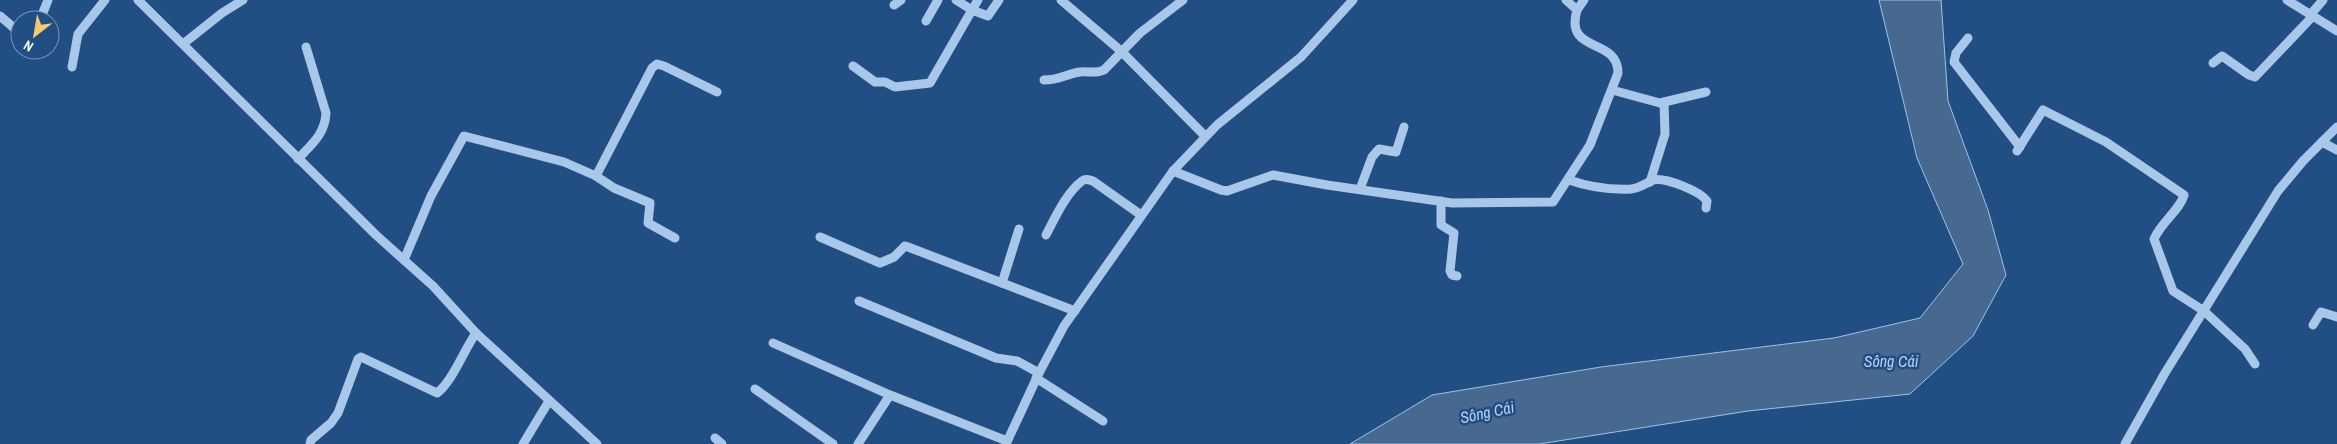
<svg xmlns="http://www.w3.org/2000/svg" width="2337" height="444" font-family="'Archivo Narrow',sans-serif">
<rect width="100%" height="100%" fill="#214f84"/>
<!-- water -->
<path fill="#47698f" stroke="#9cc3ea" d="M1879 0H1941L1948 101 1988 210 2006 275 1973 336 1910 394 1748 411 1539 444H1350L1432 395 1601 367 1834 338 1920 318 1963 264 1917 158Z"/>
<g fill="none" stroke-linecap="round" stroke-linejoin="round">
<!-- minor -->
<g stroke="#a9c8e9" stroke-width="9">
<path d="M138 0 376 235 433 286 476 333 597 444"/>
<path d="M956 0 972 10 978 0"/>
<path d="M1061 0 1121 51 1205 136"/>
<path d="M2287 0 2337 31"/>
<path d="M894 5 901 0"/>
<path d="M1577 10 1584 0"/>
<path d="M2311 14 2323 0"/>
<path d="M0 16 20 33"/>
<path d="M40 20 48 0"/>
<path d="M926 21 938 0"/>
<path d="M1968 38 1956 53 1954 62 2020 147"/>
<path d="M183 44 222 13 243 0"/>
<path d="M2213 63 2222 56 2249 75 2255 77 2313 16"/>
<path d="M853 66 875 82H885L895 87 930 83 972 10 988 16 999 0"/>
<path d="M72 67 78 34 105 0"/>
<path d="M1044 80C1059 80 1066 74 1080 72 1089 71 1096 74 1104 70L1140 33 1183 0"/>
<path d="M1612 90 1660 103 1706 92"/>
<path d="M2322 142 2337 150"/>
<path d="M2017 151 2043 110 2106 142 2184 195C2180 210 2162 221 2154 239L2173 291 2204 311 2245 349 2255 364"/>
<path d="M298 159C312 144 325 134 326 113L306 47"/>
<path d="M1173 171 1221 190 1227 191 1273 175 1327 185 1452 203 1553 202 1590 145 1618 73C1618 36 1564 55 1577 10L1566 0"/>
<path d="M596 176 614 188 650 203 648 223 675 238"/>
<path d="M1569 180C1589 187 1611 190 1631 189 1640 188 1646 183 1653 180 1665 177 1700 191 1707 201L1706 208"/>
<path d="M1650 182 1665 134 1664 102"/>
<path d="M1360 189 1372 157 1379 149 1396 152 1404 127"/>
<path d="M1441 201V225L1454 233 1450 271 1452 275 1457 276"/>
<path d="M1046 235C1055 218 1066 193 1082 181 1085 178 1089 180 1093 181L1141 215"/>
<path d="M820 237 880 263 894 257 905 246 908 247 1075 311"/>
<path d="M404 260 431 196 464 136 564 162 596 176 652 68 657 64 664 66 717 92"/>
<path d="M1002 283 1019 229"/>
<path d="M859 301 996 358 1017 361 1039 373"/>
<path d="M2313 325 2321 312 2337 317"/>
<path d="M773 343 890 395 1007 441"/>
<path d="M1036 378 1103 421"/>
<path d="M755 389 833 444"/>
<path d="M715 438 722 444"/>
<path d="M310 444 311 440 331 423 338 413 358 359 361 357 437 393C452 382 464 350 476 333"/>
<path d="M523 444 549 401"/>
<path d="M858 444 890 395"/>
<path d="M1006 444 1039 373 1064 326 1173 171 1217 125 1301 57 1353 0"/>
<path d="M2125 444 2165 373 2278 191 2303 161 2337 127"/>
</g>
</g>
<g text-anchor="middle" stroke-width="5" stroke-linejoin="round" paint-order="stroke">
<!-- water labels -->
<g font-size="16" font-style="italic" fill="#b4d1f0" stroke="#214f84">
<text x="1891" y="367">Sông Cái</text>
<text transform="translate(1487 412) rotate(-12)" y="6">Sông Cái</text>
</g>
</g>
<!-- north arrow -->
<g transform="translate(35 35) rotate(211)"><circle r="24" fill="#214f84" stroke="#7a95b5"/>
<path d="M0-4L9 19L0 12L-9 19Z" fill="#f6c96a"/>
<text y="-8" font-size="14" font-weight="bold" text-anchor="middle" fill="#ffffff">N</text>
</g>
</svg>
